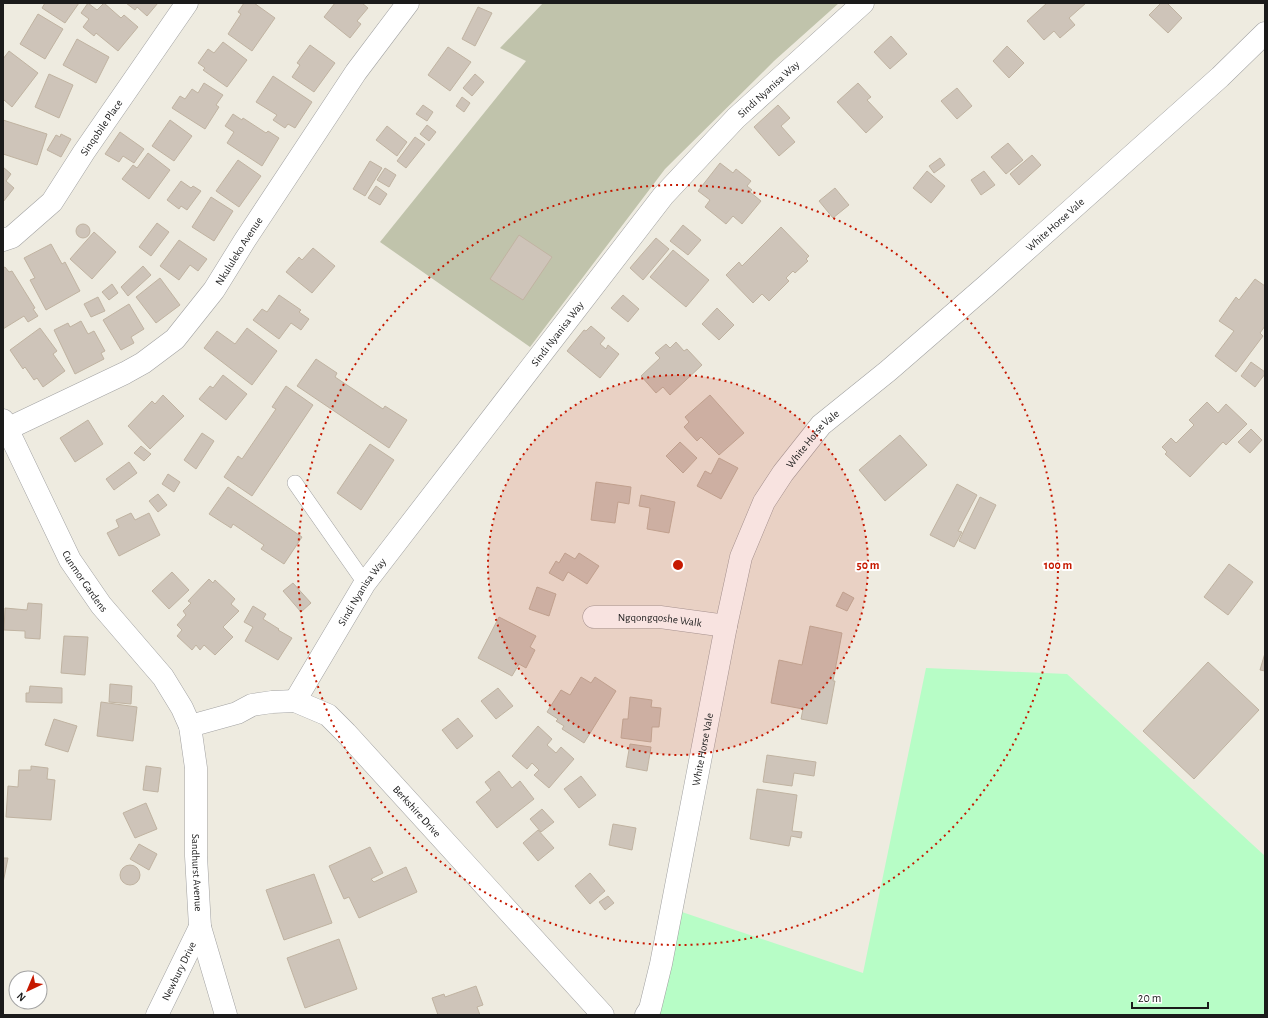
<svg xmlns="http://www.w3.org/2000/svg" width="1268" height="1018" font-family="'Alegreya Sans',sans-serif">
<rect width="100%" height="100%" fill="#eeebe0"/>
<!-- construction -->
<path fill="#c0c3ab" d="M543 3H839L774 61 665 169 530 347 380 242 526 61 500 48Z"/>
<!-- park -->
<path fill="#b7fdc6" d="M926 668 1067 674 1265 856V1015H647L673 909 863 973Z"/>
<!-- building -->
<g fill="#cec4b9" stroke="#c0b3a1">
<path d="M45 3H79L65 23 42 8Z"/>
<path d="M88 3 97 10 104 3 121 18 124 15 138 27 118 51 96 33 94 36 83 27 89 19 81 13Z"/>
<path d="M126 3H158L147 16 137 7 135 10Z"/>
<path d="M244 3H254L275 18 252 51 228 34 241 14 238 12Z"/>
<path d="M335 3H362L368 8 357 21 361 24 350 38 324 17Z"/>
<path d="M1047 3H1086L1069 18 1075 25 1060 38 1054 31 1044 40 1027 21Z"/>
<path d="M1161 3H1167L1182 18 1168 33 1149 15Z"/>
<path d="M478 7 492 13 475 46 462 39Z"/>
<path d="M38 14 63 29 45 59 20 44Z"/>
<path d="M891 36 907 54 890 69 874 52Z"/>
<path d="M77 39 109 57 96 83 63 65Z"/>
<path d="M223 42 247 60 227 87 203 70 205 68 198 63 208 49 214 53Z"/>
<path d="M310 45 335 63 314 92 292 77 300 65 297 63Z"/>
<path d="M1007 46 1024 63 1009 78 993 61Z"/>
<path d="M448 47 471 62 450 91 428 75Z"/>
<path d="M9 51 38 73 12 107 4 100 3 101V59Z"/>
<path d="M49 74 73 85 59 118 35 107Z"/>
<path d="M475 74 484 82 472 96 463 88Z"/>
<path d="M273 76 312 102 295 128 288 124 285 128 273 120 277 115 256 102Z"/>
<path d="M204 83 223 95 216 105 219 107 205 129 172 108 180 96 185 99 192 89 198 93Z"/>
<path d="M858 83 871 97 867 100 883 117 866 133 837 102Z"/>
<path d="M957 88 972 106 957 119 941 101Z"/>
<path d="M462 97 470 103 464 112 456 106Z"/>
<path d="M423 105 433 112 427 121 416 114Z"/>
<path d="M778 105 790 118 781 126 795 142 779 156 754 127Z"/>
<path d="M233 114 242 120 243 118 266 133 268 131 279 138 262 166 227 143 234 132 225 126Z"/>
<path d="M3 120 47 134 37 165 3 154Z"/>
<path d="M170 120 192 136 174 161 152 146Z"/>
<path d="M427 125 436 132 429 141 420 134Z"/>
<path d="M387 126 407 142 397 156 376 140Z"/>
<path d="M120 132 144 149 134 163 123 156 119 162 105 154Z"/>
<path d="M61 134 71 139 61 157 47 150 56 135 60 137Z"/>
<path d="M415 137 425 144 406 168 397 161Z"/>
<path d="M1008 143 1023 160 1006 174 991 157Z"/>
<path d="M148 153 170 170 149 199 122 179 133 165 137 168Z"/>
<path d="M1032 155 1041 165 1019 185 1010 174Z"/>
<path d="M940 158 945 165 934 173 929 166Z"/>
<path d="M238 160 261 176 239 207 216 191Z"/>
<path d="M370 161 382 168 365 196 353 189Z"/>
<path d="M720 163 733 173 736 169 751 181 747 186 752 190 750 192 761 201 742 224 733 216 726 224 705 207 710 200 698 191Z"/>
<path d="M3 167 11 174 6 181 14 188 3 202Z"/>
<path d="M385 168 396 175 389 187 377 180Z"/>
<path d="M927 171 945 186 931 203 913 188Z"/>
<path d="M984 171 995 185 981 195 971 180Z"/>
<path d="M181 181 191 188 193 186 201 191 187 210 181 206 179 209 167 200Z"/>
<path d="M376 186 387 194 380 205 368 198Z"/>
<path d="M835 188 849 205 833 218 819 201Z"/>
<path d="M211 197 233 211 214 241 192 227Z"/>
<path d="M157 223 169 232 151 256 139 247Z"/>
<circle cx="83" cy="231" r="7"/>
<path d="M683 225 701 240 688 255 670 241Z"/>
<path d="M781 227 809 256 806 259 808 261 795 273 793 271 786 278 789 281 769 301 762 294 753 303 726 275 739 262 742 266Z"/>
<path d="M94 232 116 252 92 279 70 259Z"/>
<path d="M519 235 552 257 523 300 490 279Z"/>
<path d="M656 238 669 249 643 280 630 268Z"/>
<path d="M179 240 207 259 198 271 190 265 179 280 160 266Z"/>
<path d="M51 244 62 264 65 262 80 291 46 310 30 280 35 278 24 258Z"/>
<path d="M313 248 335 266 312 293 286 272 299 257 302 260Z"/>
<path d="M673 250 709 280 686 307 650 277Z"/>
<path d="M143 266 151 275 128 296 121 287Z"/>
<path d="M5 267 9 272 12 271 35 308 33 309 38 316 28 322 24 316 3 329V268Z"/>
<path d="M160 278 180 305 156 323 136 297Z"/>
<path d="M1255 279 1265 286V326L1260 333 1263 336 1236 372 1215 356 1234 331 1219 321 1236 297 1239 300Z"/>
<path d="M112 284 118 293 109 300 102 292Z"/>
<path d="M279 295 301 310 299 312 309 319 301 330 291 323 279 339 253 320 262 309 267 312Z"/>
<path d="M623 295 639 309 628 322 611 308Z"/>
<path d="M98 297 105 311 91 317 84 304Z"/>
<path d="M129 304 144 329 131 337 134 343 121 350 103 320Z"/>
<path d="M717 308 734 325 719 340 702 324Z"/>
<path d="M81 321 88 334 94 331 105 351 101 353 104 359 75 374 54 330 68 323 70 327Z"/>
<path d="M591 326 605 338 600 344 606 349 608 345 619 354 600 378 567 351 584 330 586 331Z"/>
<path d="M40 328 57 351 53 354 65 371 43 387 37 378 34 380 25 367 23 369 10 350Z"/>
<path d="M247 328 277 351 252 385 204 348 217 331 235 344Z"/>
<path d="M676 342 684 351 687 349 702 365 670 395 663 387 656 393 641 376 660 358 655 353 666 344 670 348Z"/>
<path d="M316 359 337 373 335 377 383 409 385 406 407 420 389 448 297 386Z"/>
<path d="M1251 362 1265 372V374L1255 387 1241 376Z"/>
<path d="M223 375 247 394 226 420 199 399 210 386 213 388Z"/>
<path d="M286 386 313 405 252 496 224 477 238 456 242 459 276 409 272 407Z"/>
<path d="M163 395 184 416 150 449 128 426 152 401 155 404Z"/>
<path d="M710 395 744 433 719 455 701 437 697 441 684 427 689 422 685 417Z"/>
<path d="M1207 402 1218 413 1226 404 1247 424 1226 445 1223 442 1190 477 1165 454 1167 452 1162 447 1171 438 1176 443 1194 425 1189 420Z"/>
<path d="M88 420 103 444 75 462 60 438Z"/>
<path d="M1251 429 1262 440 1250 453 1238 442Z"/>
<path d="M202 433 214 441 196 469 184 460Z"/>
<path d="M900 435 927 465 885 501 859 470Z"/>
<path d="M680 442 697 458 683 473 666 456Z"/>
<path d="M370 444 394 460 361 510 337 493Z"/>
<path d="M141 446 151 454 144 461 134 453Z"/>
<path d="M719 458 738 468 721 499 697 486 705 471 711 474Z"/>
<path d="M129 462 137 473 114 490 106 479Z"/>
<path d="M168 474 180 482 174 492 162 484Z"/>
<path d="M596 482 631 487 629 504 618 502 615 523 591 520Z"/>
<path d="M957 484 977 495 958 531 962 532 954 547 930 535Z"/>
<path d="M228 487 302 537 284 564 261 549 264 545 233 524 231 528 209 514Z"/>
<path d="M158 494 167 505 158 512 149 501Z"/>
<path d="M641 495 675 502 669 533 647 529 650 508 639 506Z"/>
<path d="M980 497 996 505 975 549 959 541Z"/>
<path d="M131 513 135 520 149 513 160 535 119 556 107 533 119 527 116 520Z"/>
<path d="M565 553 575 559 579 553 599 566 587 584 568 572 563 581 549 573 556 561 559 563Z"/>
<path d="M1229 564 1253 582 1228 615 1204 597Z"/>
<path d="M172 572 189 590 169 609 152 591Z"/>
<path d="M209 579 213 583 215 580 235 599 231 604 239 611 223 627 233 637 215 655 204 645 200 650 196 645 192 650 177 636 182 630 177 625 186 615 183 611 191 603 188 601Z"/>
<path d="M293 583 311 603 301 612 283 591Z"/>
<path d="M537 587 556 594 549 616 529 609Z"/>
<path d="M843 592 854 598 847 611 836 606Z"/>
<path d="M28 603 42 604 40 639 25 638V631L4 630 5 608 27 610Z"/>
<path d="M253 606 266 614 263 619 279 629 278 630 292 638 278 660 245 641 253 627 244 622Z"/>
<path d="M499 617 536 636 530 647 535 650 526 668 519 664 512 676 478 658Z"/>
<path d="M810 626 842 633 833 681H835L827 724 801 719 803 709 771 703 779 660 802 665Z"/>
<path d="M64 636 88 637 85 675 61 673Z"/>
<path d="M1265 653V671L1260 670Z"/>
<path d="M1208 662 1259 710 1194 779 1143 731Z"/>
<path d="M581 677 591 683 595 677 616 691 584 743 562 729 564 726 556 721 558 719 547 712 561 690 570 695Z"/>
<path d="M110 684 132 686 131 704 109 702Z"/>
<path d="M30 686 62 688V703L26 702V693H29Z"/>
<path d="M498 688 513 706 496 719 481 701Z"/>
<path d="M630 697 652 700 651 707 661 708 659 727H652L651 742 621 738 623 719H628Z"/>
<path d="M101 702 137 707 133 741 97 736Z"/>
<path d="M458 718 473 736 457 749 442 730Z"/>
<path d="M54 719 77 726 68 752 45 745Z"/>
<path d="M538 726 552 739 547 745 556 753 561 747 574 759 549 788 534 775 539 770 532 763 527 769 512 756Z"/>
<path d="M630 744 651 747 647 771 626 767Z"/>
<path d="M767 755 816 762 814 776 794 773 792 786 763 782Z"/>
<path d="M31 766 48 768 47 779 55 780 51 820 6 817 8 786 18 787 19 770H31Z"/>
<path d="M146 766 161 768 158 792 143 790Z"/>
<path d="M499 771 512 788 520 781 534 799 497 828 476 802 491 790 485 782Z"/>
<path d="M581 776 596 795 579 808 564 789Z"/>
<path d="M757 789 797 795 792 831 802 832 801 838 791 836 789 846 750 839Z"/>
<path d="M146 803 157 829 135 838 123 813Z"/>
<path d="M542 809 554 822 541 832 530 819Z"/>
<path d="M613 824 636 828 632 850 609 845Z"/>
<path d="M538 830 554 848 538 861 523 843Z"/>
<path d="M139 844 157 854 149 870 130 859Z"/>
<path d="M370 847 383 873 371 879 374 882 406 867 417 892 359 918 349 897 344 899 329 866Z"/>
<path d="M3 858H8L3 883Z"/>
<circle cx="130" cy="875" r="10"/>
<path d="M590 873 605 891 590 904 575 886Z"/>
<path d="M314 874 332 923 284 940 266 890Z"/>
<path d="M608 896 614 903 605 910 599 902Z"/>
<path d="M339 939 357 989 305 1008 287 958Z"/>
<path d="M476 986 483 1005 477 1007 480 1015H438L432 998 444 994 445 997Z"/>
</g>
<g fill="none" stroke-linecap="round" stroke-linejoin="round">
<!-- service casing -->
<g stroke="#a2a2a2" stroke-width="16">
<path id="service" d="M295 483 365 583"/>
</g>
<!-- minor casing -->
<g stroke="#a2a2a2" stroke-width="23">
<g id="minor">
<path id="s1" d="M3 240 12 237 52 202 84 152 187 3"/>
<path id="s2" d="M7 429 125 373 143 363 175 339 214 290 245 240 356 72 408 3"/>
<path id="s3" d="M594 617H660L726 626"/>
<path id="s4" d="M295 701 365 583 663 196 736 118 863 3"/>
<path id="s5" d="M190 726 237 713 252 705 272 702 295 701 328 715 346 733 603 1015"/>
<path id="s6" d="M157 1015 200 927"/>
<path id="s7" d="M646 1015 650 1009 661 964 726 626 741 557 764 502 783 473 821 425 888 371 987 285 1220 77 1265 33"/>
</g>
</g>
<!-- tertiary casing -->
<g stroke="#a2a2a2" stroke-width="23">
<g id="tertiary">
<path id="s8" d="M3 420 70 560 101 605 163 677 182 708 190 726 196 768V856L200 927 226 1015"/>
</g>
</g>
<!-- service -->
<use href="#service" stroke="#fff" stroke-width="15"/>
<!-- minor -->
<use href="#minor" stroke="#fff" stroke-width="22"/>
<!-- tertiary -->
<use href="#tertiary" stroke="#fff" stroke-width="22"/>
</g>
<!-- distance rings -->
<circle cx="678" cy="565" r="190" fill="#c61900" fill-opacity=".12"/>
<g fill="none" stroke="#c61900" stroke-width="2" stroke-dasharray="2 4">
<circle cx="678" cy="565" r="190"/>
<circle cx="678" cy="565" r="380"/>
</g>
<g text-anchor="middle" stroke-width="4" stroke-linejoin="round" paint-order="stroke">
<!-- street labels -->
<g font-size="11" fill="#1b1b1b" stroke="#fff">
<text dy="4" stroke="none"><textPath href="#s4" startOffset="776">Sindi Nyanisa Way</textPath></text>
<text dy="4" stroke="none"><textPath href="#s1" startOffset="152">Sinqobile Place</textPath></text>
<text dy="4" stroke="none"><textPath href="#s7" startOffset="932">White Horse Vale</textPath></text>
<text dy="4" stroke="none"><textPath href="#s2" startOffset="300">Nkululeko Avenue</textPath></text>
<text dy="4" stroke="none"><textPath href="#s4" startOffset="452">Sindi Nyanisa Way</textPath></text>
<text dy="4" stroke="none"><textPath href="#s7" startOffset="608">White Horse Vale</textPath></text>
<text dy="4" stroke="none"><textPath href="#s8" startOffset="181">Cunmor Gardens</textPath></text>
<text dy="4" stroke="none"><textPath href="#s4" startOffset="128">Sindi Nyanisa Way</textPath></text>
<text dy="4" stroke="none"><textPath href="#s3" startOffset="66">Ngqongqoshe Walk</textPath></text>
<text dy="4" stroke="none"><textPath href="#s7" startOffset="272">White Horse Vale</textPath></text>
<text dy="4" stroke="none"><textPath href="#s5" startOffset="276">Berkshire Drive</textPath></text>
<text dy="4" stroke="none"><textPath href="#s8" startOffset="508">Sandhurst Avenue</textPath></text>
<text dy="4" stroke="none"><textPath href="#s6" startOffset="49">Newbury Drive</textPath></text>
</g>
</g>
<circle cx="678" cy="565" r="6" fill="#c61900" stroke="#fff" stroke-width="2"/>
<g font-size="12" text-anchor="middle" font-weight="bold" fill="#c61900" stroke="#fff" stroke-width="4" stroke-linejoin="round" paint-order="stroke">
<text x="868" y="569">50 m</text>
<text x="1058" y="569">100 m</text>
</g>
<!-- border -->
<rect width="1268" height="1018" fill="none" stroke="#1b1b1b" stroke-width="8"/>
<!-- north arrow -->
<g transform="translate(28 990) rotate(224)"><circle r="19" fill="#ffffff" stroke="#a4a4a4"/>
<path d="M0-3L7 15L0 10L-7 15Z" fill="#c61900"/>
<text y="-6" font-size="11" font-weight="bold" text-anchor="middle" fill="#1b1b1b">N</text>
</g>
<!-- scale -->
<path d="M1132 1002v6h76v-6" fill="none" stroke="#1b1b1b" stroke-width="2"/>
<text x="1138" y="1002" font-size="12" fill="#1b1b1b" stroke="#ffffff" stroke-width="3" paint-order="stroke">20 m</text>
</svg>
